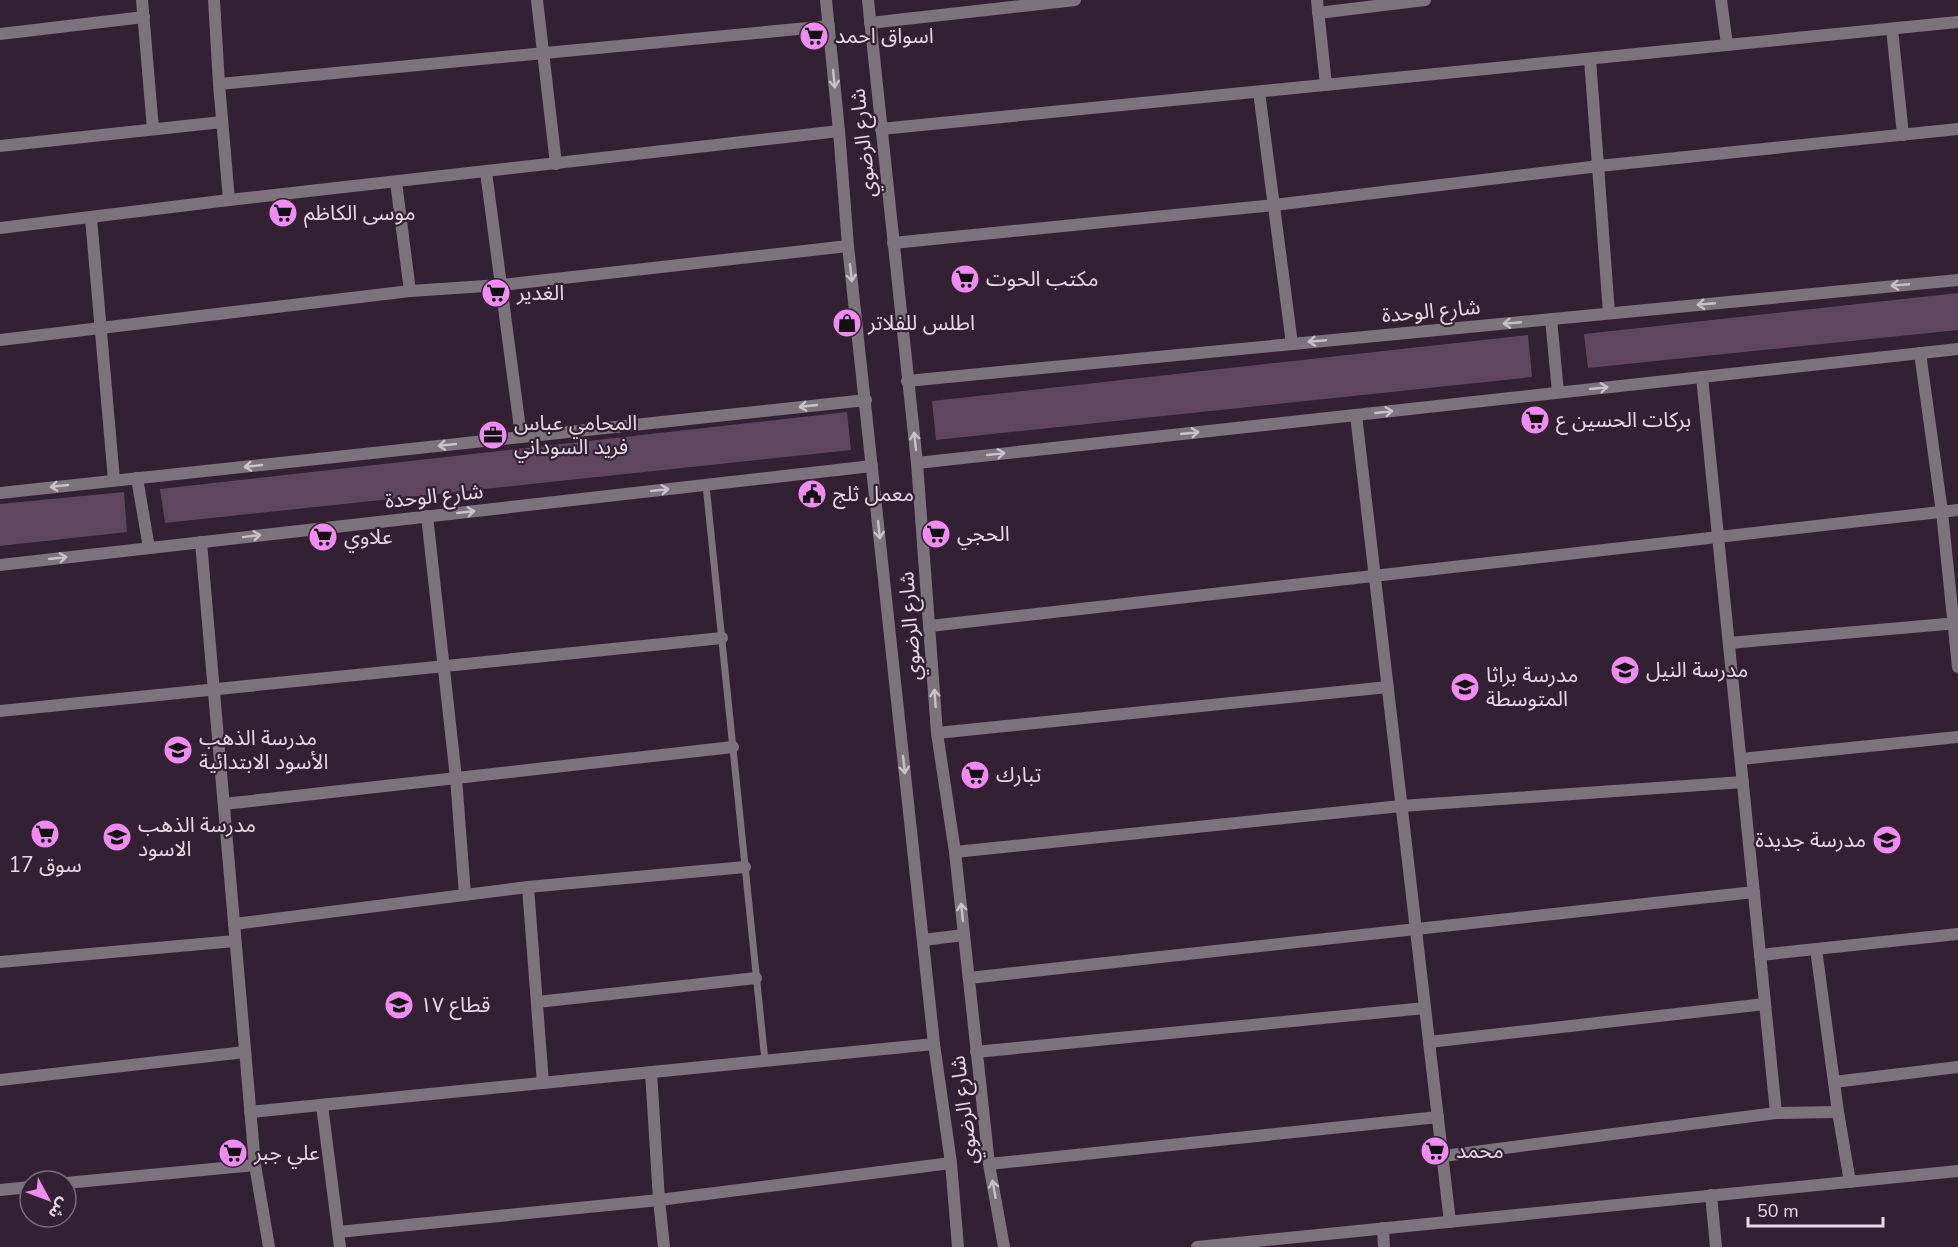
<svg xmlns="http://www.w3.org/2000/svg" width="1958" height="1247" font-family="'Nunito Sans','Noto Sans Arabic',sans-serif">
<rect width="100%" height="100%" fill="#322132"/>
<!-- grass -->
<g fill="#604560">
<path d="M1958 293V330L1588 368 1584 334Z"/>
<path d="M1528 335 1532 377 936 440 932 401Z"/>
<path d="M847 412 851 450 165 523 160 489Z"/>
<path d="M124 492 127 532 0 546V504Z"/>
</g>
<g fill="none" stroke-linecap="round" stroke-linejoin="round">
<!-- service -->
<path stroke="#7c737c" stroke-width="7" d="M706 485 765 1061"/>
<!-- minor -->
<g stroke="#7c737c" stroke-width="12">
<path d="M142 0 153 129"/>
<path d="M214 0 219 84 229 200"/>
<path d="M537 0 556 164"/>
<path d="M1317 0 1326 85"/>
<path d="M1721 0 1727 45"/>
<path d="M1318 13 1425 0"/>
<path d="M870 23 1075 0"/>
<path d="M1892 29 1903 135"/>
<path d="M0 34 144 17"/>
<path d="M1590 59 1609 313"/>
<path d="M219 84 829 26"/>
<path d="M1259 92 1292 344"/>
<path d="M881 129 1958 22"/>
<path d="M0 146 222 122"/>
<path d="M486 172 521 436"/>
<path d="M396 182 410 291"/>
<path d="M91 218 114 480"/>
<path d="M0 228 229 200 839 131"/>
<path d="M893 243 1274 205 1599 166 1958 129"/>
<path d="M0 340 410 291 501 285 848 246"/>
<path d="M1920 353 1942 512 1958 667"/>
<path d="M1702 377 1776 1113"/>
<path d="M1356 415 1450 1222"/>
<path d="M427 516 456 778 465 895"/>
<path d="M201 542 255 1165 269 1247"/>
<path d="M930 626 1958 510"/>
<path d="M1729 643 1958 623"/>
<path d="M0 711 722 638"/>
<path d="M937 733 1388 687"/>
<path d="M1741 759 1958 737"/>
<path d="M224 804 733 747"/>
<path d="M955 852 1401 806 1743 782"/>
<path d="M528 887 543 1083"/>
<path d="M234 924 528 887 745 867"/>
<path d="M1816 949 1838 1112 1850 1182"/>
<path d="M1760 955 1958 934"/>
<path d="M0 962 235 941"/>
<path d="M969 978 1754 892"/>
<path d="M537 1002 756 978"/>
<path d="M1429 1042 1765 1004"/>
<path d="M976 1052 1425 1008"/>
<path d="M651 1072 659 1200 664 1247"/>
<path d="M0 1080 245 1052"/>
<path d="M1834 1082 1958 1067"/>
<path d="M322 1105 340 1247"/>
<path d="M250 1112 934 1044"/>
<path d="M1443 1156 1776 1113 1838 1112"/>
<path d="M989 1164 1438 1117"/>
<path d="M66 1183 255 1165"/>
<path d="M0 1190 30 1187"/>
<path d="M1711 1195 1716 1247"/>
<path d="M1383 1228 1384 1247"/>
<path d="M338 1232 659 1200 951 1163"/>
<path d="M1197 1247 1958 1171"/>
</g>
<!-- tertiary -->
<g stroke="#7c737c" stroke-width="12">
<path d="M826 0 839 131 848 246 934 1044 951 1163 958 1247"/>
<path d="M868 0 917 463 937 733 955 852 989 1164 1004 1247"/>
<path d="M1551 319 1558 392"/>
<path d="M907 381 1958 280"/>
<path d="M917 463 1958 349"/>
<path d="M137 478 149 548"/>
<path d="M0 493 866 400"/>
<path d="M0 565 872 466"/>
<path d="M923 940 964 935"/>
</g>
</g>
<!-- one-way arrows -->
<defs><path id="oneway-shaft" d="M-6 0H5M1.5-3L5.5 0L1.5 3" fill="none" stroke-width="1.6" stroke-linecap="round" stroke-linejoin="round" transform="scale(1.5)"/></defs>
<g stroke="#ccc0cb">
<use href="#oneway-shaft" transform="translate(834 79) rotate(84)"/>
<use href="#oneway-shaft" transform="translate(851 273) rotate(83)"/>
<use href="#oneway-shaft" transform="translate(1900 285) rotate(175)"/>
<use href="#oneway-shaft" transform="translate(1706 304) rotate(175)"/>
<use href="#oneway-shaft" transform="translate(1512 323) rotate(175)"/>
<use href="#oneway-shaft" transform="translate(1317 341) rotate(175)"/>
<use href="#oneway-shaft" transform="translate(1599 388) rotate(-6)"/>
<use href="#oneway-shaft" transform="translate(808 406) rotate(174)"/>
<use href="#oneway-shaft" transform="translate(1384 412) rotate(-6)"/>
<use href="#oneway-shaft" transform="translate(1190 433) rotate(-6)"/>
<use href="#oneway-shaft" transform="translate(915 441) rotate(-97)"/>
<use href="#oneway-shaft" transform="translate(447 445) rotate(174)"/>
<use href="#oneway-shaft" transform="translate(996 454) rotate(-6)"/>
<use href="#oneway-shaft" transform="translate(253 466) rotate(174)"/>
<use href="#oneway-shaft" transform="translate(59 486) rotate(174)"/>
<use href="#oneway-shaft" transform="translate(660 490) rotate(-6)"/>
<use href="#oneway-shaft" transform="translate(466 512) rotate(-6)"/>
<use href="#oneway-shaft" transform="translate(879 530) rotate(84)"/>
<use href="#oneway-shaft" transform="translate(252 536) rotate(-7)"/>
<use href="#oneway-shaft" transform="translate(58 558) rotate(-6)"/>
<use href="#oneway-shaft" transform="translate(935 698) rotate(-94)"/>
<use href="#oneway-shaft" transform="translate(904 765) rotate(84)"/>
<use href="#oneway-shaft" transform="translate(962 912) rotate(-96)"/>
<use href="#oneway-shaft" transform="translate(994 1189) rotate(-100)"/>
</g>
<!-- icons -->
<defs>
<g id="supermarket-disc" transform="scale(1.5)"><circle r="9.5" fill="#f28af3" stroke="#322132"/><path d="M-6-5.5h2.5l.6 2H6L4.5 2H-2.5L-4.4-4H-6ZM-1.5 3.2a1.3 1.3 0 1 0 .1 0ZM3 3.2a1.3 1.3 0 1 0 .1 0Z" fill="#111"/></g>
<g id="shop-disc" transform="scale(1.5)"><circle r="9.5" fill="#f28af3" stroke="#322132"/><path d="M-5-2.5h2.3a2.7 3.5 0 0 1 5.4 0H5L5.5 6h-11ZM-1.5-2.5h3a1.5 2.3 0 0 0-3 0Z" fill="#111"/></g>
<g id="office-disc" transform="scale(1.5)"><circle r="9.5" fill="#f28af3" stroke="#322132"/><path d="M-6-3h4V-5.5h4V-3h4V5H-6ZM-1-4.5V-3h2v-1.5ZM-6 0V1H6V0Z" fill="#111"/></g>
<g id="civic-disc" transform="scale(1.5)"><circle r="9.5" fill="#f28af3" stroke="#322132"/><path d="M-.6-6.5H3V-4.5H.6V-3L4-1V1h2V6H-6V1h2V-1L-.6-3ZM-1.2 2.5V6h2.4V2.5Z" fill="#111"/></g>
<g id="school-disc" transform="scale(1.5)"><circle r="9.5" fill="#f28af3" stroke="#322132"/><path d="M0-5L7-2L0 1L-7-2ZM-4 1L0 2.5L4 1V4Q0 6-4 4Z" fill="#111"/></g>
</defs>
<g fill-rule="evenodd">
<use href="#supermarket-disc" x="814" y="36"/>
<use href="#supermarket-disc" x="283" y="213"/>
<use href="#supermarket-disc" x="965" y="279"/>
<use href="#supermarket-disc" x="496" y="293"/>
<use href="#shop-disc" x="847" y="323"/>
<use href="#supermarket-disc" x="1535" y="420"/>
<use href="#office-disc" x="493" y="435"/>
<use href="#civic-disc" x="812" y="494"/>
<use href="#supermarket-disc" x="936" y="534"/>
<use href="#supermarket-disc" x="323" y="537"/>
<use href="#school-disc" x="1625" y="670"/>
<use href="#school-disc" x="1465" y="687"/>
<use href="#school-disc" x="178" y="750"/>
<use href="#supermarket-disc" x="975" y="775"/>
<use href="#supermarket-disc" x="45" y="834"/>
<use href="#school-disc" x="117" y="837"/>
<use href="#school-disc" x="1887" y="840"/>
<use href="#school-disc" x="399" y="1005"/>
<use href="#supermarket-disc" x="1435" y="1151"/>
<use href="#supermarket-disc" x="233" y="1153"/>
</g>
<g text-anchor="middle" stroke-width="4.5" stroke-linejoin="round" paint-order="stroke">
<!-- poi labels -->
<g font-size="21" fill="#e6dae5" stroke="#322132" text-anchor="start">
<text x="835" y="43">اسواق احمد</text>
<text x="304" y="220">موسى الكاظم</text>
<text x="986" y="286">مكتب الحوت</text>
<text x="517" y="300">الغدير</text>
<text x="868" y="330">اطلس للفلاتر</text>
<text x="1556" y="427">بركات الحسين ع</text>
<text x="514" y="430">المحامي عباس<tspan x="514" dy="24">فريد السوداني</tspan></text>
<text x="833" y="501">معمل ثلج</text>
<text x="957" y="541">الحجي</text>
<text x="344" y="544">علاوي</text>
<text x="1646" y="677">مدرسة النيل</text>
<text x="1486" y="682">مدرسة براثا<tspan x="1486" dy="24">المتوسطة</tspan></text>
<text x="199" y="745">مدرسة الذهب<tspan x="199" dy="24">الأسود الابتدائية</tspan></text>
<text x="996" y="782">تبارك</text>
<text x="138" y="832">مدرسة الذهب<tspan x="138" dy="24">الاسود</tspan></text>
<text x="1866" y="847" text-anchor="end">مدرسة جديدة</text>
<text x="45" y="872" text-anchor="middle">سوق 17</text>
<text x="420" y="1012">قطاع ١٧</text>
<text x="1456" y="1158">محمد</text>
<text x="254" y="1160">علي جبر</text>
</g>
<!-- street labels -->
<g font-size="21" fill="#e6dae5" stroke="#322132">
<text transform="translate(863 143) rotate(-96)" y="7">شارع الرضوي</text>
<text transform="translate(1431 311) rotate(-5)" y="7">شارع الوحدة</text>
<text transform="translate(434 496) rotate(-6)" y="7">شارع الوحدة</text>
<text transform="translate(910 626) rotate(-94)" y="7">شارع الرضوي</text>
<text transform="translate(964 1110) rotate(-97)" y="7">شارع الرضوي</text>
</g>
</g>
<!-- north arrow -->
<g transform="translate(48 1199) rotate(131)"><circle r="28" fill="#322132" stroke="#7a6b7a" stroke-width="1.5"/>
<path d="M0-4.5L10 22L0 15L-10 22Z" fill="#f28af3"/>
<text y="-9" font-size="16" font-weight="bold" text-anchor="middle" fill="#e6dae5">ش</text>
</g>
<!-- scale -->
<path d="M1748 1217v9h135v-9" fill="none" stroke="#e6dae5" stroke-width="3"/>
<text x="1757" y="1217" font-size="18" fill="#e6dae5" stroke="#322132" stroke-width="4.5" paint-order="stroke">50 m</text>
</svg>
